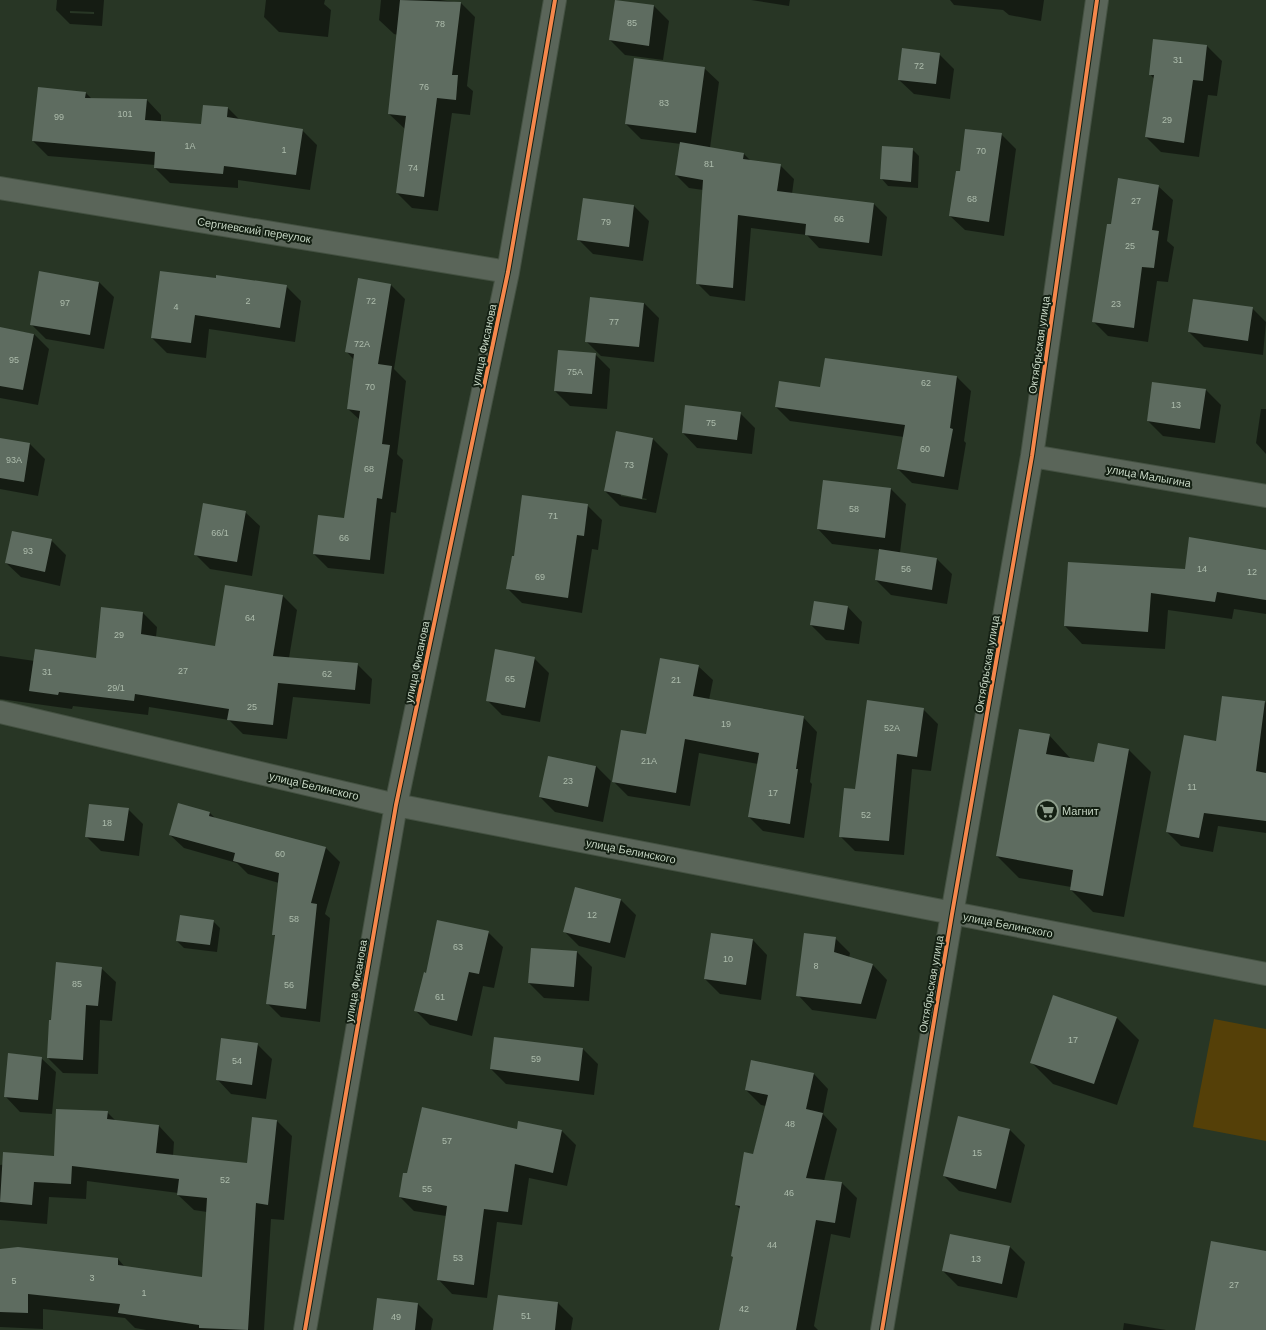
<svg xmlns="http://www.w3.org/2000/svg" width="1266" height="1330" font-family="Arial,sans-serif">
  <rect width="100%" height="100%" fill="#283625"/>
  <path fill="#554008" d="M1214,1019L1266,1029V1141L1193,1127Z"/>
  <path fill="#0007" fill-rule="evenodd" d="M57,0H104L102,26L70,24L56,10ZM70,11L94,12V14L70,13Z
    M266,0H325L324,4L331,10L328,37L279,32L264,17Z
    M381,0H440L461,3L475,17L467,86L473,91L470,115L452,113L438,211L412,208L397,193L405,129L389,114L398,35L394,34L379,20Z
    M751,0H790L789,6Z
    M950,0H1044L1041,21L1009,15L1003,10L954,5Z
    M616,2L654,6L669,21L663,60L625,55L610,40Z
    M1207,46L1222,61L1217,96L1208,95L1199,157L1161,152L1146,137L1154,79L1150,74Z
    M939,54L954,69L950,99L914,94L899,80Z
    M704,68L719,82L710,148L744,154L751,161L780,165L794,179L792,194L874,204L887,217L882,256L819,248L807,235L751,228L745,301L710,296L697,283L703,190L689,188L676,175L681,144L641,139L626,124Z
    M86,93L92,99L147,100L161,115V122L202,125L228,108L240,120L302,130L317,145L310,190L238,180V188L170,183L155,168V165L48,156L33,141Z
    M1001,134L1016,149L1004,236L965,230L950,216Z
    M912,149L919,156L918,188L888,186L881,178Z
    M1158,186L1173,200L1167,241L1174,247L1168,282L1157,281L1148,342L1108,336L1093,321L1112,226Z
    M584,199L634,206L649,221L643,261L593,254L578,239Z
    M161,272L286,286L301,301L295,342L209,329L206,358L167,353L152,338Z
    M99,282L114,297L104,349L46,339L31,324Z
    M391,285L405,299L394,369L406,381L397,454L403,460L396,513L391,512L384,574L328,568L314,554L345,519L360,420L348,409L354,360L347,352Z
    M644,303L659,318L654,362L601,356L586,341Z
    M1252,308L1266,322L1263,355L1204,347L1189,332Z
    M0,328L34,334L49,349L38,405L0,398Z
    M595,354L610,369L607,409L570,406L555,391Z
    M826,360L957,377L971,391L964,441L966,443L958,490L912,483L898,469L904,437L790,421L776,407L821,388Z
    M1206,390L1221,405L1215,443L1163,436L1148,421Z
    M1261,409H1266V454L1256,443Z
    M740,413L755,428L752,454L697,448L683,433Z
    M0,439L30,444L45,459L38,496L0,489Z
    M653,439L668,454L656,513L620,506L605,491ZM621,494L647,499L646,500L621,496Z
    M824,481L891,489L906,504L900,553L937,559L952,574L947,604L891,595L876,580L880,550L832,544L818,529Z
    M587,505L602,520L598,550L592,549L582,613L522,603L507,588L515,557Z
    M245,512L260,526L252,576L210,569L195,554Z
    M51,540L66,555L60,586L21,577L6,563Z
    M1266,550V614L1234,609L1232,619L1168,610L1165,649L1082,644L1065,626L1186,570Z
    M283,596L297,610L289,658L357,664L372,679L370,704L293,697L287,739L243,734L229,720L149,707L148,715L73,706L72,709L0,699V656L35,661L97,659L143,613L157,627L156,637L216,647Z
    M848,607L862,622L859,644L826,640L811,625Z
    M534,658L549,673L540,722L502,715L487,700Z
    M698,666L713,680L709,700L803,717L817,732L810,782L812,784L804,838L763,831L749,817L758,764L699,753L690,806L628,796L614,782Z
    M1265,702L1266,703V833L1218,826L1213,852L1181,846L1167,832L1217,742Z
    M923,709L938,724L931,771L912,769L904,855L855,851L840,836L856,790Z
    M1049,735L1071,759L1095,763L1098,745L1129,750L1151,772L1124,917L1093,912L1071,890V887L1019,878L997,856Z
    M549,757L596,766L611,781L603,822L555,812L540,797Z
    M179,804L210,813L216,819L326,848L340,862L325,914L330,918L320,1022L281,1017L267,1003L276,937L273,934L279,883L248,874L237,863L184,848L170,835Z
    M128,809L143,824L139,856L101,851L86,836Z
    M621,900L636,915L625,958L579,946L564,931Z
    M213,921L220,928L217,952L184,948L177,941Z
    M488,932L503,947L494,988L483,986L472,1036L430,1025L415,1010L426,974Z
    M711,934L753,940L767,955L761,1000L720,994L705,979Z
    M835,938L850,953L849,958L873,965L887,980L876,1019L812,1010L798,995Z
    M577,952L592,967L589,1001L544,998L529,983Z
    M101,968L116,982L112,1021L100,1020L98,1074L63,1073L48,1058L52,1021Z
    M1117,1018L1139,1040L1117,1105L1053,1084L1031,1062Z
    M257,1044L272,1059L266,1099L231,1094L217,1079Z
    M583,1049L598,1064L594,1095L506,1084L491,1069Z
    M41,1058L56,1072L52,1114L20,1112L6,1097Z
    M814,1074L828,1089L823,1114L837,1129L824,1181L842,1183L857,1198L850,1238L831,1234L814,1326L818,1330H720L734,1258L740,1209L736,1205L753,1155L766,1106L761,1105L746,1090Z
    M107,1112L116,1121L159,1126L174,1142L173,1156L248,1164L277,1121L292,1136L284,1220L271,1219L264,1330H146L135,1328L125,1318L43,1309V1329L0,1327V1250L118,1259L125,1267L203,1278L207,1212L194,1210L178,1195V1193L87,1181L86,1199L49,1197L47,1224L0,1220V1165L54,1157Z
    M517,1130L562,1131L576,1145L567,1186L529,1178L522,1225L497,1222L487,1298L452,1294L438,1279L446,1216L414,1211L400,1197L408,1174Z
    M1010,1130L1025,1145L1011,1203L959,1191L944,1176Z
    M1010,1247L1025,1262L1017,1298L958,1286L943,1271Z
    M558,1303L573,1318L571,1330H494Z
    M418,1304L433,1319L431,1330H374Z
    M1124,1323L1166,1330H1123Z"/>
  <path fill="#5e6c60" d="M400,0L461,2L452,75H458L456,100L437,98L424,197L396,193L406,116L388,114Z
    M615,0L654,5L649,46L609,40Z
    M1153,39L1207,45L1203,81L1193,80L1184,143L1145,137L1154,75H1149Z
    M902,48L940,53L936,84L898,80Z
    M634,58L705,67L696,133L625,124Z
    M38,87L86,92L85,98L147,99L145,120L201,124L203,105L228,107L227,117L303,129L296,175L224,166L223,174L154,168L155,152L32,141Z
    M965,129L1002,133L989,222L949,216L956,171H960Z
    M680,142L744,153L743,159L781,164L777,191L874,203L869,243L805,235L806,224L738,215L733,288L696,284L703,180L675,175Z
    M882,146L913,148L911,182L880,179Z
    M1118,178L1159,185L1152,230L1159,231L1154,268L1142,267L1134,328L1092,322L1107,224H1111Z
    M583,198L634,205L629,247L577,240Z
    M39,271L99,282L90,335L30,325Z
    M160,271L216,278V275L287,285L280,328L195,315L191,343L151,338Z
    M358,278L391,284L378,364L392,366L382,444L390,445L382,499L377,498L370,560L313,554L318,515L344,518L360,411L347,409L354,354L345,352Z
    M590,297L644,303L639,347L585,342Z
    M1193,299L1253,307L1248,341L1188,332Z
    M0,327L34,334L23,390L0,386Z
    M558,350L596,353L592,394L554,391Z
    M825,358L957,376L950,428L953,429L944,477L897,469L905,425L775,407L779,381L820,387Z
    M1152,382L1206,389L1200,429L1147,421Z
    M685,405L741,412L737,440L682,433Z
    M616,431L653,438L642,499L604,491Z
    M0,438L30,443L24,482L0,478Z
    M823,480L891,488L885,538L817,529Z
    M522,495L588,504L584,536L577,535L568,598L506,589L512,556H514Z
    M203,503L246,511L237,562L194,555Z
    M12,531L52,539L45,572L5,563Z
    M1189,537L1266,550V600L1217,592L1215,602L1151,593L1148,632L1064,626L1068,562L1185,569Z
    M879,549L937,558L932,590L875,580Z
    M225,585L283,595L273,656L358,663L355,690L278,683L273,725L227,720L229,709L135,694L134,701L59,692L58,695L29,691L35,649L96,658L101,607L143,612L141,634L215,646Z
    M814,601L848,606L844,630L810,625Z
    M495,649L535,657L525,708L486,701Z
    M660,658L699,665L693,696L804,716L796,769H798L790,824L748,817L759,753L685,739L676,793L612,782L621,730L646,734Z
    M1222,696L1265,701L1256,771L1266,773V821L1204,813L1199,838L1166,832L1184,735L1216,741Z
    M867,700L924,708L917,757L897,754L889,841L839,837L844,788L855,789Z
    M1019,729L1050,734L1046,754L1094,762L1098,743L1129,749L1103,896L1070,890L1073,870L996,856Z
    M548,756L596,766L588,807L539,797Z
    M178,803L210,812L209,816L326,847L311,903L317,904L306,1009L266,1004L275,935H272L279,873L233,861L235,853L169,835Z
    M89,804L129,808L124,841L85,837Z
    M575,887L621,899L610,943L563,932Z
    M180,915L214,920L210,945L176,941Z
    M437,920L489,931L479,974L469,972L457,1021L414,1011L424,972L426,973Z
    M711,933L753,939L746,985L704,979Z
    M804,933L836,937L834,952L873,964L861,1004L796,996Z
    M531,948L577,951L574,987L528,983Z
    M56,962L102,967L98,1006L86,1005L83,1060L47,1058L49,1020H51Z
    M1053,995L1117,1017L1094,1084L1030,1063Z
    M494,1037L583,1048L579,1081L490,1069Z
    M221,1038L258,1043L252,1085L216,1080Z
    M8,1053L42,1057L38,1100L4,1097Z
    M751,1060L814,1073L806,1109L823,1113L806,1178L842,1182L835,1223L816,1220L796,1330H719L733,1257L731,1256L740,1206L735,1205L744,1152L753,1154L768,1095L745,1090Z
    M422,1107L517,1129L518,1121L562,1130L553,1173L515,1164L508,1212L484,1209L474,1285L437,1280L447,1206L399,1197L403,1173H407Z
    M56,1109L108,1111L107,1119L159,1125L156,1153L247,1163L252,1117L277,1120L268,1205L256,1203L248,1330L199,1328V1325L118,1313L120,1304L28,1294V1313L0,1312V1249L18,1247L118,1258V1265L202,1277L207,1198L177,1195L179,1179L72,1166L71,1184L34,1182L32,1205L0,1202L3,1152L54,1156Z
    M958,1116L1010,1129L996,1189L943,1176Z
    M950,1234L1010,1246L1002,1284L942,1271Z
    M1211,1241L1266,1251V1330H1195Z
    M498,1295L558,1302L555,1330H493Z
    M377,1298L418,1303L415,1330H373Z"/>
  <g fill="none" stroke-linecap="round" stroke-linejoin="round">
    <g stroke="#445142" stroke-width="24">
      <path id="street" d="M0,188L508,272
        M1032,456L1266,496
        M0,712L396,805L1266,974
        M305,1330L396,805L508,272L555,0
        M882,1330L952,914L1032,456L1097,0"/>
    </g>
    <use href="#street" stroke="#5a6559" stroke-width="22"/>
    <g stroke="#142013" stroke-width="6">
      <path id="cycleway" d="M305,1330L396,805L508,272L555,0
        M882,1330L952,914L1032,456L1097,0"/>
    </g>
    <use href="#cycleway" stroke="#f5874c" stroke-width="4"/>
  </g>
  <defs>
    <g id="supermarket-ring" transform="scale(1.15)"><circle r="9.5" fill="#142013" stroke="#8f9f8d" stroke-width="1.5"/><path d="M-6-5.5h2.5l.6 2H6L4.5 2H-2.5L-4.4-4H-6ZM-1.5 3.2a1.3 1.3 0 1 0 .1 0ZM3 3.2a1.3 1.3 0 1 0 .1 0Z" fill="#8f9f8d"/></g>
  </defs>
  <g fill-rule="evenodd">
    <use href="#supermarket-ring" x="1047" y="811"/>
  </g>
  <g text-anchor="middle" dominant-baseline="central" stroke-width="4" stroke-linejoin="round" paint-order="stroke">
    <g font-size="9" fill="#adbcac">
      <text x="632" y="23">85</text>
      <text x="440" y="24">78</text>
      <text x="1178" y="60">31</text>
      <text x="919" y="66">72</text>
      <text x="424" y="87">76</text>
      <text x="664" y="103">83</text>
      <text x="125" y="114">101</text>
      <text x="59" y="117">99</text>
      <text x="1167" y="120">29</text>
      <text x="190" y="146">1А</text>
      <text x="284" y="150">1</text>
      <text x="981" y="151">70</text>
      <text x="709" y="164">81</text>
      <text x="413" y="168">74</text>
      <text x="972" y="199">68</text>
      <text x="1136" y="201">27</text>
      <text x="839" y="219">66</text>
      <text x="606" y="222">79</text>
      <text x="1130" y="246">25</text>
      <text x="248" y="301">2</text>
      <text x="371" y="301">72</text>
      <text x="65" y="303">97</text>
      <text x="1116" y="304">23</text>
      <text x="176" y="307">4</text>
      <text x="614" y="322">77</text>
      <text x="362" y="344">72А</text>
      <text x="14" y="360">95</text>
      <text x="575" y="372">75А</text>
      <text x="926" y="383">62</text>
      <text x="370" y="387">70</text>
      <text x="1176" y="405">13</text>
      <text x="711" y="423">75</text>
      <text x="925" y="449">60</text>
      <text x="14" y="460">93А</text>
      <text x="629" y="465">73</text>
      <text x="369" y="469">68</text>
      <text x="854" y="509">58</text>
      <text x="553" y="516">71</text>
      <text x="220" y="533">66/1</text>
      <text x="344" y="538">66</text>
      <text x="28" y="551">93</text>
      <text x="906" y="569">56</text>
      <text x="1202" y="569">14</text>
      <text x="1252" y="572">12</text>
      <text x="540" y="577">69</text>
      <text x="250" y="618">64</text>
      <text x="119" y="635">29</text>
      <text x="183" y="671">27</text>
      <text x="47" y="672">31</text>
      <text x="327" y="674">62</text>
      <text x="510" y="679">65</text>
      <text x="676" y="680">21</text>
      <text x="116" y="688">29/1</text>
      <text x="252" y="707">25</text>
      <text x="726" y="724">19</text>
      <text x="892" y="728">52А</text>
      <text x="649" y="761">21А</text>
      <text x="568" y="781">23</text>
      <text x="1192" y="787">11</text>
      <text x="773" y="793">17</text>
      <text x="866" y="815">52</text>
      <text x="107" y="823">18</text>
      <text x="280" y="854">60</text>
      <text x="592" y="915">12</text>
      <text x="294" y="919">58</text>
      <text x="458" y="947">63</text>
      <text x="728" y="959">10</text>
      <text x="816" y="966">8</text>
      <text x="77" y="984">85</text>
      <text x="289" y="985">56</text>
      <text x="440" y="997">61</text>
      <text x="1073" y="1040">17</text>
      <text x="536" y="1059">59</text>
      <text x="237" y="1061">54</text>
      <text x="790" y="1124">48</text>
      <text x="447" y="1141">57</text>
      <text x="977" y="1153">15</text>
      <text x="225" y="1180">52</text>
      <text x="427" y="1189">55</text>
      <text x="789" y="1193">46</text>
      <text x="772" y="1245">44</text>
      <text x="458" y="1258">53</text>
      <text x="976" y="1259">13</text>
      <text x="92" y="1278">3</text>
      <text x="14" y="1281">5</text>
      <text x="1234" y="1285">27</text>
      <text x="144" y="1293">1</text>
      <text x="744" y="1309">42</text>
      <text x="526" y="1316">51</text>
      <text x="396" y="1317">49</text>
    </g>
    <g font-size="11" fill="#c7d7c5" stroke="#142013">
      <text transform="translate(254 230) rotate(9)">Сергиевский переулок</text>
      <text transform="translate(484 345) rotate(-78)">улица Фисанова</text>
      <text transform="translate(1039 345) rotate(-82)">Октябрьская улица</text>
      <text transform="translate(1149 476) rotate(10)">улица Малыгина</text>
      <text transform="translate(417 662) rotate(-78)">улица Фисанова</text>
      <text transform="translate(987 664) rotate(-80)">Октябрьская улица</text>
      <text transform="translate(314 786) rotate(13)">улица Белинского</text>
      <text transform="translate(631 851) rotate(11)">улица Белинского</text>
      <text transform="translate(1008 925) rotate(11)">улица Белинского</text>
      <text transform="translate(356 981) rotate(-80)">улица Фисанова</text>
      <text transform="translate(931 984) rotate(-80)">Октябрьская улица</text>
    </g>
    <g font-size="11" fill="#c7d7c5" stroke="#142013" text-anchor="start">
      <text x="1062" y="811">Магнит</text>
    </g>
  </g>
</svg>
